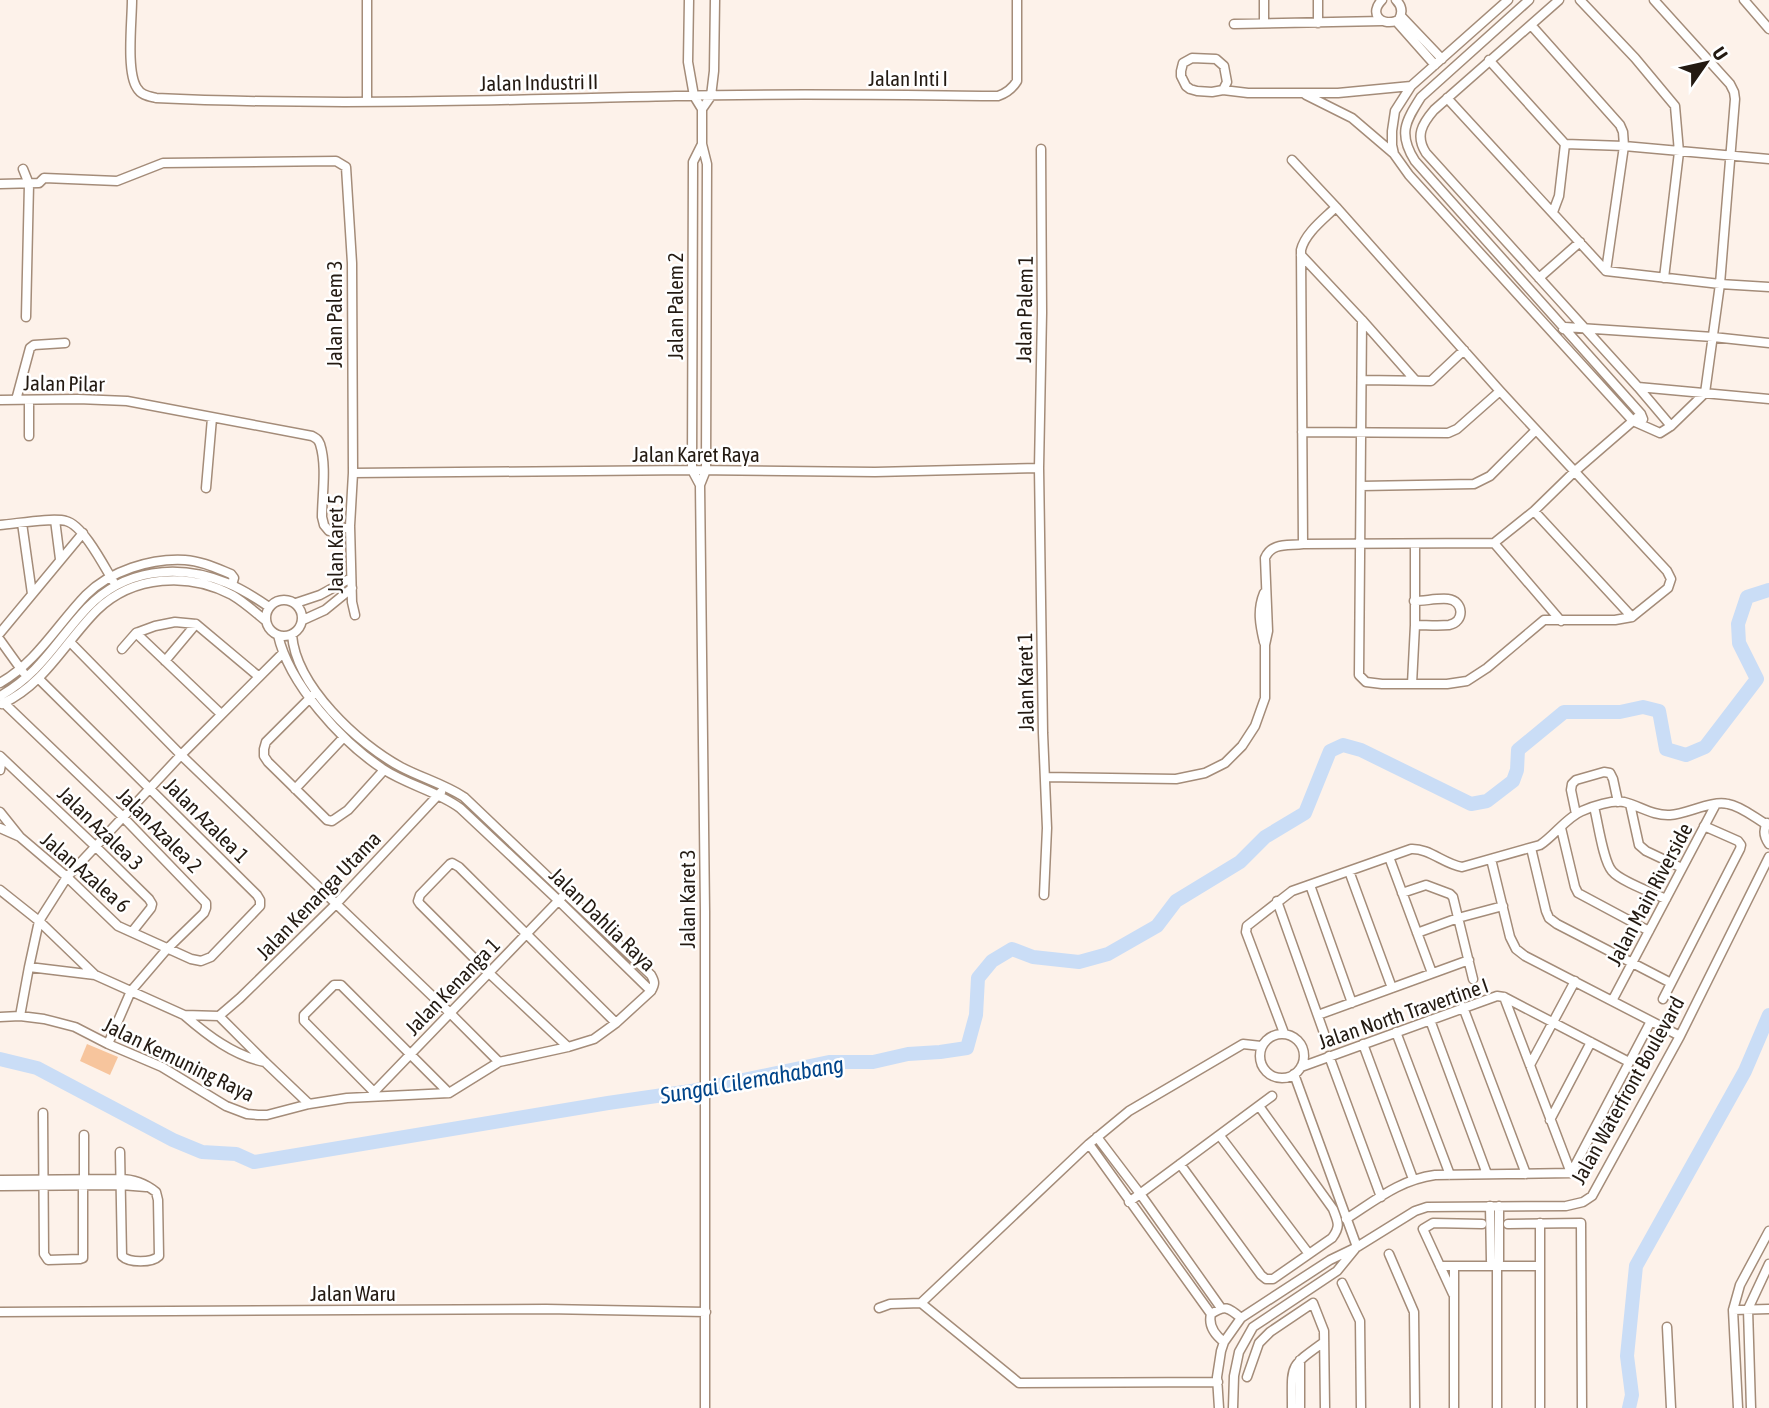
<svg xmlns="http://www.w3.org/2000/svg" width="1769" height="1408" font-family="'Asap Condensed',sans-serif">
  <rect width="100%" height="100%" fill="#fdf2ea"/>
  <path fill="#f7c59d" d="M87,1044L118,1057L110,1075L80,1061Z"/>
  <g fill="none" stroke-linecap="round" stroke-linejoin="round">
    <path stroke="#caddf6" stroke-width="14" d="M0,1059L37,1068L173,1140L202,1152L236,1154L254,1162L608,1103L691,1091L829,1062H873L908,1054L940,1052L967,1048L976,1015L978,978L992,961L1012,949L1033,957L1079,962L1108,954L1157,926L1176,901L1240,862L1265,837L1305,813L1330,751L1343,745L1361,750L1471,804L1487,801L1513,781L1517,770L1518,750L1564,712H1620L1643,707L1659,711L1666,749L1686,755L1705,747L1757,679L1739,643L1738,624L1747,597L1769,590
      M1629,1408L1632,1395L1627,1356L1636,1266L1745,1071L1769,1015"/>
    <g stroke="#a48c79" stroke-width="11">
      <path id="minor" d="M132,0C132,21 126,72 137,88C141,95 148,96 156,98C329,106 502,100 675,96C783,93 891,95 998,96C1007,93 1012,89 1017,81V0
        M367,0V102
        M689,0L688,62L694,96L702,109V144L707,164L706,470L700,485L705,911V1408
        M1264,0V23
        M1382,0C1369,13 1380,26 1396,21
        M1396,0C1402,6 1403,12 1399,19
        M1508,0L1411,86L1395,111L1392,131V145L1394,154L1409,175L1633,421L1660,433L1671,426
        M1529,0L1421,97C1405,122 1398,134 1415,161L1641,414L1643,419
        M1559,0L1434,110C1422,124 1415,136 1426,153L1638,387L1671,426L1705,393L1720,284L1735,99L1734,92L1730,84L1654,0
        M1580,0L1635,58L1675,106L1679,152L1664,278
        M1744,0L1769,29
        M1401,16L1442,59
        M1396,21L1435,65
        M1318,23V0
        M1234,24L1382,21
        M1531,25L1620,125L1623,132L1624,146L1606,271
        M1489,60L1565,144L1559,196L1553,212
        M1223,90L1227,82L1224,66L1216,59L1192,58L1183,63L1181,71V76L1186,86L1190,89L1197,91L1212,92L1223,90L1248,93H1338L1411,86
        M1306,95L1352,118L1393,153
        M1447,98L1606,271L1720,284L1769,287
        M702,109L711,96L714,71L715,0
        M1565,144L1624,146L1769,159
        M1041,149L1042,313L1039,468L1043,733L1047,828L1044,895
        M1292,160L1336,207L1500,391L1667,571L1671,579L1668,588L1632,617L1615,620H1544L1487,668L1467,681L1447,684H1382L1366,682L1359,675L1362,320
        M23,169L29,184L26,317
        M0,184L39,183L44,178L117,181L163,163L336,161L346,167L352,263L353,473L350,526L352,602L355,615
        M1301,255L1362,320L1415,380
        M1539,278L1580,242
        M1563,329L1565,327L1713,337L1769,343
        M1362,380L1431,381L1464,350
        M1638,387L1769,399
        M0,400L78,399L127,401L312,436C317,439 318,439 320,444C327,466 322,495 322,517L324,525L329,531H336L350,526
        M16,400L30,348L34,345L65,343
        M1302,432L1448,433L1457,429L1500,391
        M29,436V400
        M353,473L692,470L875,472L1039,468
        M700,485L692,470L693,162L702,144
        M1361,486L1474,484L1490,476L1536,430
        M206,488L212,418
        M1534,511L1632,617
        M55,520L60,559
        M22,523L32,594
        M0,525C15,524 53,517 66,521C83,525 104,566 113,581
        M1494,543L1561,621
        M1303,544L1301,250C1305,233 1324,219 1336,207
        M1264,593C1257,610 1260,625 1264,642
        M266 618a18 18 0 1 1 36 0a18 18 0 1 1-36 0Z
        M1414,601C1425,601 1437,598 1448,599C1464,601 1465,622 1449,625C1438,626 1426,625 1415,625
        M296,603L320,595L351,578
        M303,620L325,610L352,588
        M0,633L83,533
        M136,633L221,714
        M278,635C289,684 342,742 383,769C407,785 437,791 460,808L559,901L651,991
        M0,640L23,672
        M70,642L181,755L450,1013L499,1062
        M122,649L136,633L155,626L175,622L196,624L258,676
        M165,661L196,624
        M0,683C37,662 57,625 86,595C110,571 151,558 185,560C201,561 216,568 231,574L234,578L232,585
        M1412,684L1415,625V544
        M313,695L266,742L264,749V756L268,762L322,815L327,820L332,821L348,810L384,770
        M0,696C41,673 56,641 87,608C124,569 178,563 227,583C242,589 256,598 269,607
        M4,703L122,816L206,903V908L204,913L167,949L131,991L108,1044
        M2,704C45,684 65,642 97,610C133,575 189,572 232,595C244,602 255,612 266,621
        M0,756L95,846L149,899L152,904L151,908L132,932
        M0,770L2,758
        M1045,777L1176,779L1205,773L1225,763L1242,746L1255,726L1265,698V645L1268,631L1265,558C1272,542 1288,546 1303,544L1494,543L1534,511L1574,472L1641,414
        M295,789L343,738
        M1630,804L1639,845L1646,851L1682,868
        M1594,807C1598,822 1603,861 1612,871C1620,881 1653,893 1666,899
        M0,812L20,837L67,877L118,926L191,959L201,961L211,957L260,906V900L257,895L39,679
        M1576,814L1571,790L1572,784L1576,780L1604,772L1610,773L1613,779L1618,802
        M1767,823C1763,830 1764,837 1769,844
        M0,828L18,836
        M1561,828L1575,887L1578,893L1649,931
        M1531,848L1546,911L1549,918L1557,924L1671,983
        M1389,857L1432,973
        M1491,859L1510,937L1516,949L1525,956L1680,1036
        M1349,871L1392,988
        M1310,885L1352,1003
        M0,890L39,921L95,975L184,1015L219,1016
        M1402,893L1426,885L1450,894L1453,897L1473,979
        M1277,901L1324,1033
        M1417,933L1458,918L1503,906
        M29,967L95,975
        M1504,997L1571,1173
        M1663,999L1740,849L1741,845L1738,841L1704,826
        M1612,1001L1716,804
        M1463,1007L1526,1174
        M184,1015C207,1035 234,1056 265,1062
        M1318,1015L1469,960
        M20,1016L29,967L39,921L67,877L181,755L283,653
        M219,1016L240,998L336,904L441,792
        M219,1016L265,1062L309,1104
        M0,1017L20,1016L44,1019L75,1027L108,1044L162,1067L226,1106L247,1114L258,1115H267L309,1104L347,1098L449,1093L499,1062L568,1047L594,1039L616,1023L651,991C655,984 655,982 651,975L464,797C444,784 422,778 401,767C358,744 296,686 292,635
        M1430,1020L1487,1174
        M1396,1032L1450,1175
        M1284,1033L1246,932L1247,926L1292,891L1411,849C1429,848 1444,864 1462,867L1540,845C1554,836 1567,817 1582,811C1593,806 1612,800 1624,802C1640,806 1653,816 1670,815C1688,814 1711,800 1728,804C1741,806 1755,818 1766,824
        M1260 1056a22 22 0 1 1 44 0a22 22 0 1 1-44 0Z
        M1363,1044L1413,1179
        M568,1047L489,973L420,904L418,901L420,895L450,864L452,863L459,867L616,1023
        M1329,1056L1381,1197
        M1530,1065L1575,981
        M1301,1067L1497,996L1504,997L1629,1062
        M1294,1074L1357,1247
        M374,1092L304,1021V1015L334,985H341L449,1093
        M373,1096L374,1092L561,898
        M43,1113L44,1254L48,1260L80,1259L83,1258V1185
        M1550,1120L1591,1042
        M84,1135V1179
        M1220,1136L1309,1254
        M1097,1137L1141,1195L1221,1308
        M1089,1144L1211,1314
        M1180,1164L1261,1275L1266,1279H1273L1332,1238C1341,1226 1338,1222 1333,1209L1259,1106
        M1571,1173L1651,1021
        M1,1180L120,1179C134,1179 146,1184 156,1192L158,1200L159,1256C152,1263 129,1263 122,1256L120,1152
        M1,1186L121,1185L146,1187
        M1129,1202L1272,1096
        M1490,1206L1491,1261L1497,1266
        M1346,1219C1376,1200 1399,1180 1435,1175L1571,1173
        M1540,1223V1408
        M1508,1224L1581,1223L1582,1408
        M1389,1254L1414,1312L1415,1408
        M1440,1266H1540
        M1454,1266V1408
        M1342,1283L1360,1321L1361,1408
        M1453,1294L1423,1229L1433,1223L1482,1224
        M921,1303L1019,1383L1218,1382
        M879,1308L890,1304L921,1303L1089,1144L1129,1111L1243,1044L1261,1046
        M1733,1310L1769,1309
        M0,1312L546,1309L706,1312
        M1667,1327L1671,1408
        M1224,1342C1215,1335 1208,1326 1211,1314C1225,1305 1228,1307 1241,1318
        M1247,1377L1259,1343L1270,1332L1313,1303L1324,1331L1325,1408
        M1219,1408L1217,1377L1221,1351L1224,1342L1241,1318L1330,1260L1357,1247L1415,1211L1427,1207L1566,1206L1583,1202L1592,1196L1680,1036L1769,857
        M1233,1408L1234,1376L1239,1352L1253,1327L1337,1271L1355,1249
        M1292,1408C1292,1364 1288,1368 1324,1342
        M1300,1408V1360
        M1497,1408V1266L1499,1261V1206
        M1738,1408L1733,1310L1740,1285L1769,1231
        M1751,1408L1748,1309L1769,1264"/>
    </g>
    <use href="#minor" stroke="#fff" stroke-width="8"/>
  </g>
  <g text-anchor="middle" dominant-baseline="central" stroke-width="5" stroke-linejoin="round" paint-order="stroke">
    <g font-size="21" fill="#231a12" stroke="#fff">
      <text x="908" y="78">Jalan Inti I</text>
      <text transform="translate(539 82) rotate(-1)">Jalan Industri II</text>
      <text transform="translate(675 306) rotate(-90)">Jalan Palem 2</text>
      <text transform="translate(1024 309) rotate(-89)">Jalan Palem 1</text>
      <text transform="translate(334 314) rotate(-90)">Jalan Palem 3</text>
      <text transform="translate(64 383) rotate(1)">Jalan Pilar</text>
      <text x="696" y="454">Jalan Karet Raya</text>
      <text transform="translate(335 544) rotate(-90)">Jalan Karet 5</text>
      <text transform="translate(1025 682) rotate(-91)">Jalan Karet 1</text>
      <text transform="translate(207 820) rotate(45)">Jalan Azalea 1</text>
      <text transform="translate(101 828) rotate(44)">Jalan Azalea 3</text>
      <text transform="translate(160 830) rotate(45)">Jalan Azalea 2</text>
      <text transform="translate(86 872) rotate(41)">Jalan Azalea 6</text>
      <text transform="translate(1649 894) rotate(-62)">Jalan Main Riverside</text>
      <text transform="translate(318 895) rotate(-46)">Jalan Kenanga Utama</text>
      <text transform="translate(687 899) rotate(-90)">Jalan Karet 3</text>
      <text transform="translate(603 919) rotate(44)">Jalan Dahlia Raya</text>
      <text transform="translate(452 986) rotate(-46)">Jalan Kenanga 1</text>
      <text transform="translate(1403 1013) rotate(-19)">Jalan North Travertine I</text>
      <text transform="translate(179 1059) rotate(26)">Jalan Kemuning Raya</text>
      <text transform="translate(1627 1090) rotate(-61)">Jalan Waterfront Boulevard</text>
      <text x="353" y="1293">Jalan Waru</text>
    </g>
    <g font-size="23" font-style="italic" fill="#004489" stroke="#fff">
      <text transform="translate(752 1080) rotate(-10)">Sungai Cilemahabang</text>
    </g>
  </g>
  <g transform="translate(1706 63) rotate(56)" stroke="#ffffff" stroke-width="5" paint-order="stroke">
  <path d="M0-5L12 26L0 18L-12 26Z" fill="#231a12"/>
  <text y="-10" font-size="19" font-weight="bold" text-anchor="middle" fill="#231a12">U</text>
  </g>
</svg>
